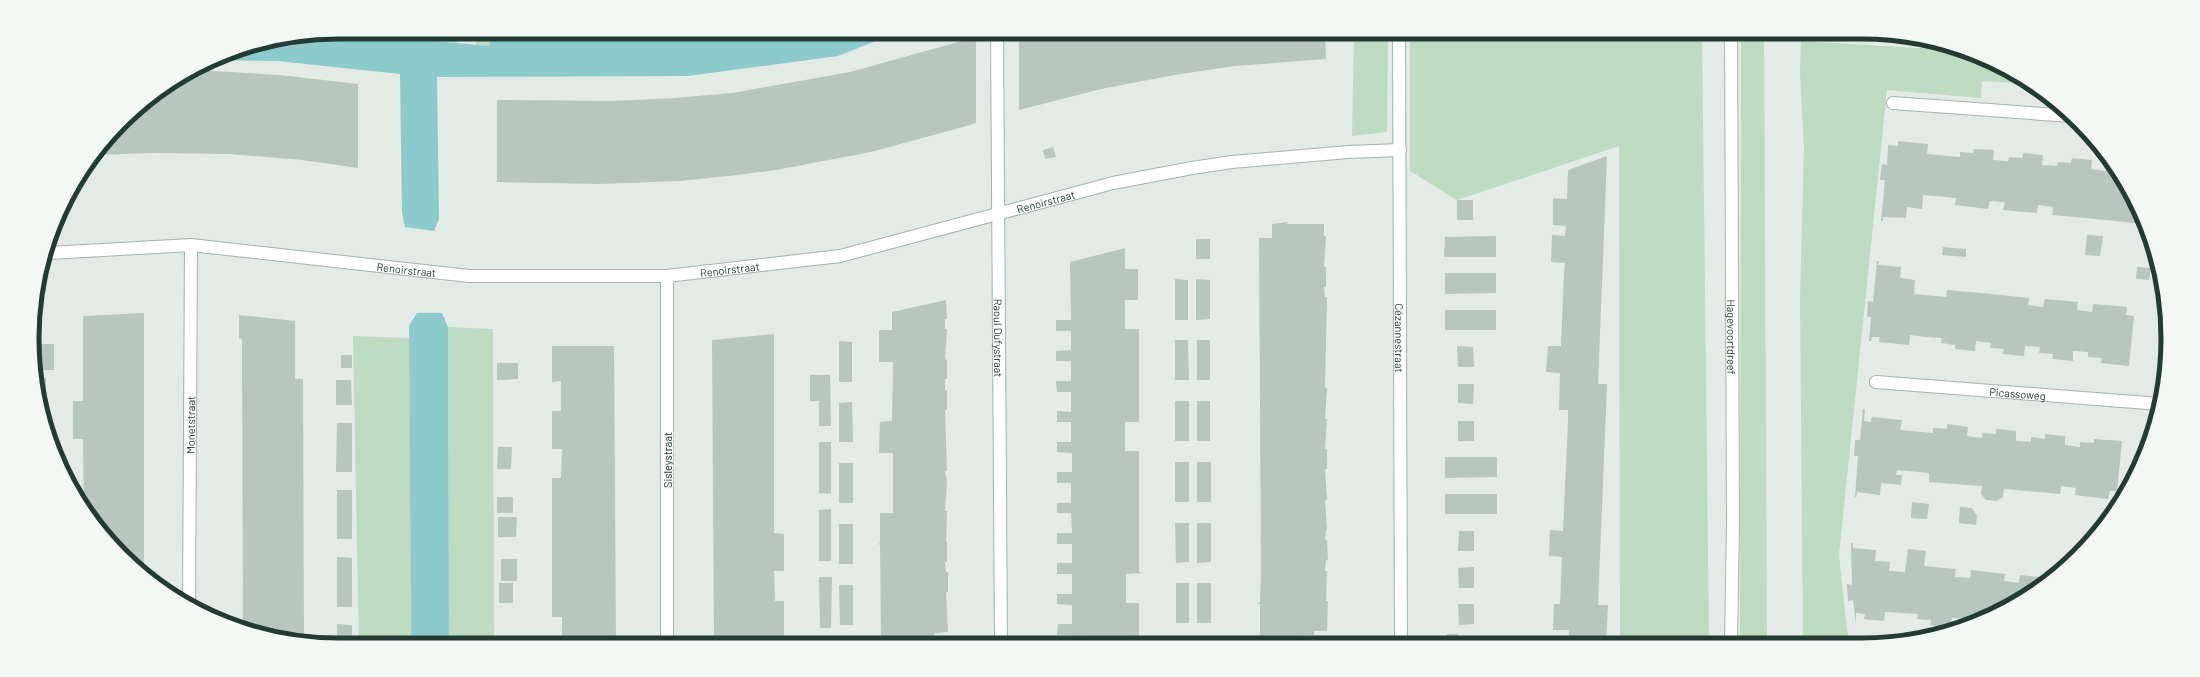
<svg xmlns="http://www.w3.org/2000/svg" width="2200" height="677" font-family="Barlow,sans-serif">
  <rect width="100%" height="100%" fill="#e2ebe6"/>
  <path fill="#bcdbc1" d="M396,32H457V43L396,38Z
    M476,32H491L489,46L476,45Z
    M1354,32H1388L1387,132L1352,136Z
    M1410,32H1702L1709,643H1620L1619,146L1457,200L1410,171Z
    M1741,32H1764L1767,643H1740Z
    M1801,41L1965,51L1979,55L2032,84L1982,81L1981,98L1887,90L1839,555L1847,630L1850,642L1803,643L1800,299L1804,148L1800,73Z
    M448,327L493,329L494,645H449Z
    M353,336L409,338L411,645H359Z
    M1026,636L1341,639V643L1026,644Z
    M980,637V644H695V640Z"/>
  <path fill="#8dcacd" d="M339,32L489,46L491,32H898L838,56L688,76L437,77L439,219L434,231L405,227L402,212L400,74L277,61L214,60L221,55L279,38Z
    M417,313H442L448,327L449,645H411L409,326Z"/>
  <path fill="#b7c6bf" d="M1019,32H1325L1326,59L1235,66L1174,75L1101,89L1019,110Z
    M976,37V123L963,127L871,152L776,170L728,176L680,181L600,184L497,182V100L612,101L675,98L732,93L850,72Z
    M197,70L280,75L358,84V168L303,160L228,154L152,153L94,155L136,108Z
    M1898,141L1928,144L1927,154L1960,157V152L1973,153L1974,149L1994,150L1993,160L2008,161L2009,157L2022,158L2023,153L2043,155L2042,165L2057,166L2058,162L2071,163L2072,158L2092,160L2091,169L2106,171L2107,166L2115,167L2141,215H2135V223L2086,218L2052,215L2053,207L2038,205L2037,213L2003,210L2005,202L1990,201L1988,209L1955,205L1956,198L1923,195L1922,209L1907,207L1906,218L1883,217V221H1881L1885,180H1880L1882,164L1887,165L1888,145L1898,146Z
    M1053,147L1056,157L1045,159L1043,150Z
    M1607,156L1598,384H1607L1598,605H1608L1606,643H1568L1569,630H1553L1554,604H1560L1562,557L1549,556L1550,530L1563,531L1568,421V410H1559L1560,373L1546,372L1548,346H1561L1564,273L1565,263L1551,262L1552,235L1565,236L1566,226L1553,225V198L1567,199L1568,170Z
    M1457,200H1473V220H1457Z
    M1288,222L1287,224H1324V236H1326L1324,267H1326V287H1324L1325,297H1327L1325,388H1327L1325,419H1327L1325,449H1327V469H1325L1327,500H1325L1327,530H1326L1325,540H1327L1328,560H1326L1325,571H1327L1326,601H1328L1327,631H1314V635L1260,636V604H1257L1260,602L1261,572L1259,238H1272V224Z
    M2087,235L2103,236L2100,256L2085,255Z
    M1496,236V257H1444L1445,237Z
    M1196,239H1210V259H1196Z
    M1943,247L1966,249V257L1942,255Z
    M1125,248V269H1138V300H1125V329H1139V422H1125V451H1139V572L1142,573L1126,574V603H1139V636L1057,635L1058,624H1072V605L1057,604V594H1072V574H1057V563H1072V544H1057V533H1072L1071,513H1057V503H1071V483H1057V472H1072V453L1057,452V442H1071V422H1057V411L1071,412V392H1057L1056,381H1071V361H1056V351L1071,350V331H1056V320H1071L1070,262Z
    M1877,261H1879L1878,265L1901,267L1900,278L1915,280L1914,294L1946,297L1947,290L1981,293L2029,298L2028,305L2043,307L2045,299L2078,302L2077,310L2092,312L2093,304L2127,307L2126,315L2134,316L2129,366L2101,363L2102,358L2088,357V352L2073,351V361L2052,359L2053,354L2039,353L2040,347L2025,346L2024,356L2003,354L2004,349L1990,348L1991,343L1976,341L1975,351L1955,349V345L1941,343L1942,338L1925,337L1910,335L1909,345L1879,342L1880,337H1872L1871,341H1869L1871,317H1867L1868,301L1873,302Z
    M2137,267L2151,268L2149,280L2136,279Z
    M1445,273H1496V293L1445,294Z
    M1175,279L1188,280V320H1175Z
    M1196,279L1210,280V319L1196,320Z
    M946,300L947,319H945V329H947L945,359L947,360V379H945V390H947V410H945L947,471H945L947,481L945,511H947L946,542H947V562H945L946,572H948V592H946L948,632L935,633L934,637H881L880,544L877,545L880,543V513H893V453H879L880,422L892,421L893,362H879V330H892V312Z
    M1445,310H1496V330H1445Z
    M144,313V574L122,555L84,509L83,439H73V401H83V316Z
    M239,315L295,321V379H303L304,642L278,639L243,628L242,339L239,338Z
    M774,334V533L784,534V571H774L775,601H784V638H714L712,340Z
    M1175,340H1188L1189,380H1175Z
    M1197,340H1210V380H1197Z
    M839,341L852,342V382H839Z
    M34,344H54V370H34Z
    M552,346H614L616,645H562V617H552V478H561L562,449H552V411H561V381L552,382Z
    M1457,346L1473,347L1474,367H1458Z
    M341,355H352V368H341Z
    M497,363H518V379L497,380Z
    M810,375H830L831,426H819V401H810Z
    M36,378H46V425L42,418Z
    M336,380H351L352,405H336Z
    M1458,384H1474L1473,404L1458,403Z
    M1175,401H1189V441H1175Z
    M1197,401H1210V441H1197Z
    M852,402L853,442H839V403Z
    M1863,409H1865L1864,421L1871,422L1872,417L1902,420L1900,430L1933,433V428L1947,429V424L1968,427L1967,436L1982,438V433L1996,434V429L2016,431V441L2031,442V437L2045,439V434L2065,436V445L2080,447V442L2094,443V439L2122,441L2117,491H2110L2108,499L2075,495L2076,488L2061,486L2060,494L2004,489L2003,497L1997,501L1986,500L1981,494L1982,486L1929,482V473L1897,470L1896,475H1902L1901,485L1881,483L1880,495L1857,492L1856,497H1855L1858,456H1854L1855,440H1860Z
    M1458,421H1474V441H1458Z
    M337,423H352V472H336Z
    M819,442H831V494L819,493Z
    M498,447H512L511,469H497Z
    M1445,457H1497V477L1445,478Z
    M1175,462H1189V502H1175Z
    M1197,462H1211V502H1197Z
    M839,463H853V503H839Z
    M337,490H352V539H337Z
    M1445,494H1497V514H1445Z
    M497,497H513V513H497Z
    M1912,502L1929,504L1927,519L1911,518Z
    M1960,507L1972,508L1977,516L1976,525L1959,523Z
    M831,509V561H819V510Z
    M498,517H517L516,537H498Z
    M1175,523H1189V562L1176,563Z
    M1197,523H1211V562L1197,563Z
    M839,524H853V564H839Z
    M1459,531H1474V551H1458Z
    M1851,543H1853V548L1876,550L1875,561L1890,562L1889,571L1905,572L1908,549L1926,551L1924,566L1956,569L1955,577L1970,578L1971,570L2005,574L2004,581L2019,583L2020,575L2050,578L1997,613L1966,623L1967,619L1952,618L1950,627L1930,625L1931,620L1917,619L1918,614L1885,612L1884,621L1864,619L1865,614L1856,613V625L1853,600L1848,601L1847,584L1852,585Z
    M337,557L352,558V607H337Z
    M501,559H517V581H501Z
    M1474,567V588H1459L1458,568Z
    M819,577H832L831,628H820Z
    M499,583H513V603H499Z
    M1176,583H1189V623H1176Z
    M1197,583H1211V623H1197Z
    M839,585H853V625H840Z
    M1458,604H1474V624L1459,625Z
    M337,624L352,625V645H337Z
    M1447,634H1458V641H1447Z"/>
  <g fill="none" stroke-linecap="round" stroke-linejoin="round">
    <g stroke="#a5b3ac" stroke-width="14">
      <g id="minor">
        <path id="s1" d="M997,32L1001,644"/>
        <path id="s2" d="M1399,32L1401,643"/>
        <path d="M1893,103L2071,116"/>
        <path id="s3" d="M49,253L191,245L469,276H667L840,256L1113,183L1192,168L1232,162L1348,152L1400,150"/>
        <path d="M667,276V644"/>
        <path id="s4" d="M1876,382L2160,404"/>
        <path id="s5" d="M189,605L191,245"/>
      </g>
    </g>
    <g stroke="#a1b6ac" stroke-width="14">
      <g id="secondary">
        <path id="s6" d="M1731,32L1733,522L1731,643"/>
      </g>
    </g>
    <use href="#minor" stroke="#fff" stroke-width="12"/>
    <use href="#secondary" stroke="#fff" stroke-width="12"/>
  </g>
  <g text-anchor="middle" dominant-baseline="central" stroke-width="3" stroke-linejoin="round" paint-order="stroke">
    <g font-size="11" fill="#233b32" stroke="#f2f8f4">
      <text stroke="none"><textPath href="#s3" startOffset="1007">Renoirstraat</textPath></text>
      <text stroke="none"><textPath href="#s3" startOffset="359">Renoirstraat</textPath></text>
      <text stroke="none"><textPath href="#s3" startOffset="683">Renoirstraat</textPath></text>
      <text stroke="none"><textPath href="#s6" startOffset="305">Hagevoortdreef</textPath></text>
      <text stroke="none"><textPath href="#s1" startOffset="306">Raoul Dufystraat</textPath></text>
      <text stroke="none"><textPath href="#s2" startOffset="306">Cézannestraat</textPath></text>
      <text stroke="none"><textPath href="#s4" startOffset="142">Picassoweg</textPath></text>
      <text stroke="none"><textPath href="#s5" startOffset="180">Monetstraat</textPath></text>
      <text transform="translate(667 460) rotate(-90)">Sisleystraat</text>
    </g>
  </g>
  <path d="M0 0H2200V677H0ZM338 39H1862A299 299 0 0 1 2161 338V339A299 299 0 0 1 1862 638H338A299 299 0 0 1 39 339V338A299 299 0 0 1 338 39Z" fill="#f2f8f4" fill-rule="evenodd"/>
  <path fill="none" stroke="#233b32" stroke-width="5" d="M338 39H1862A299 299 0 0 1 2161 338V339A299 299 0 0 1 1862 638H338A299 299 0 0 1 39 339V338A299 299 0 0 1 338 39Z"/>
</svg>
